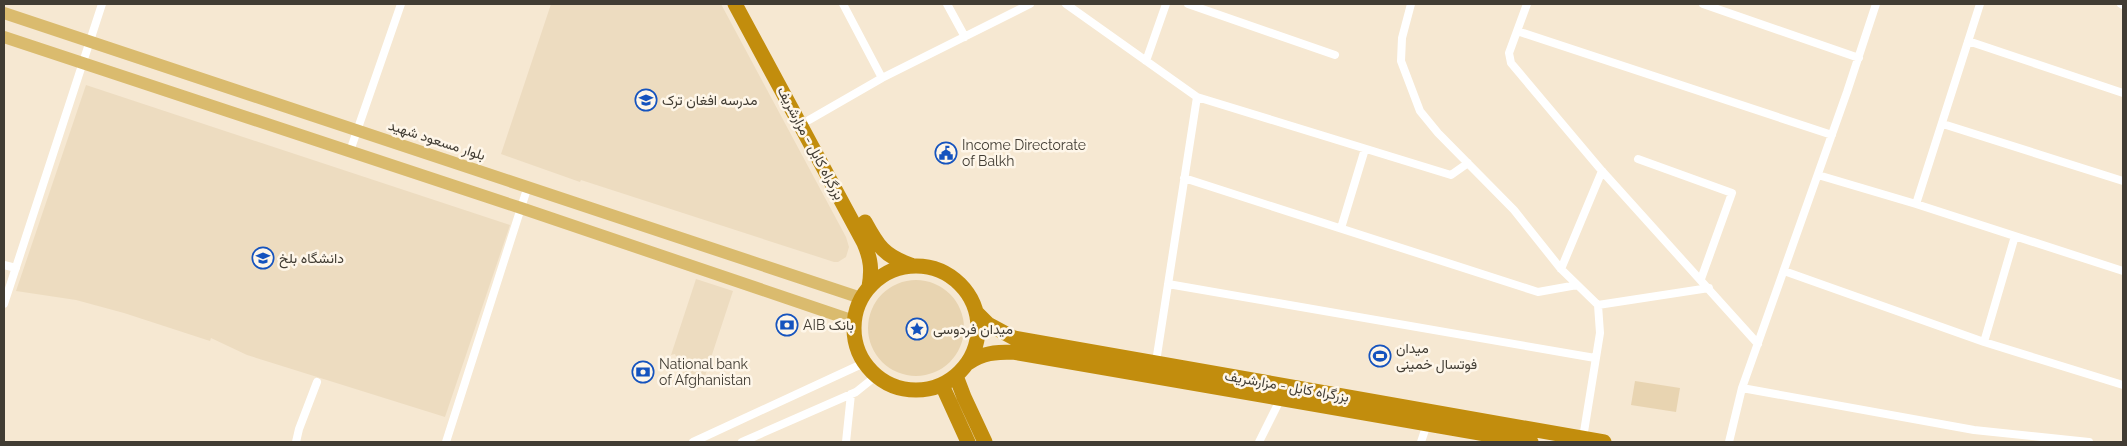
<svg xmlns="http://www.w3.org/2000/svg" width="2127" height="446" font-family="Raleway,Vazirmatn,sans-serif">
  <rect width="100%" height="100%" fill="#f6e8d2"/>
  <path fill="#eddcc0" d="M551,4H721L846,237L849,247L846,257L838,262H834L581,180L580,182L501,154Z
    M86,85L510,225L445,417L247,355L211,338L210,341L124,313L76,300L16,291Z
    M696,279L733,291L701,388L691,390L675,354L671,355Z"/>
  <path fill="#e8d4b1" d="M868 328a48 48 0 1 1 96 0a48 48 0 1 1-96 0Z
    M1635,381L1680,388L1676,412L1631,405Z"/>
  <g fill="none" stroke-linecap="round" stroke-linejoin="round">
    <path stroke="#fff" stroke-width="8" d="M843,4L882,78
      M947,4L965,37
      M1066,4L1197,97L1451,175L1468,163
      M1188,4L1335,55
      M1411,4L1402,38L1401,61L1420,111L1438,133L1514,210L1561,269L1598,305L1600,333L1583,438
      M1527,4L1509,53L1511,63L1602,171L1758,344
      M1703,4L1859,58
      M2121,4L2123,5
      M1517,31L1832,135
      M1968,41L2123,93
      M1146,61L1166,4
      M809,120L882,78L1030,4
      M1943,124L2123,181
      M350,151L401,4
      M1638,159L1732,193L1701,279
      M1818,175L1916,204L2123,271
      M1184,178L1538,292L1577,285
      M1916,204L1980,4
      M1341,228L1365,149
      M4,265L16,268
      M1561,269L1602,171
      M1784,271L1984,342L2123,385
      M1168,284L1595,358
      M4,304L102,4
      M1598,305L1709,288
      M1984,342L2015,236
      M1156,362L1197,97
      M1742,388L1974,430L2089,442
      M296,442L299,429L317,382
      M446,442L528,186
      M693,442L864,363
      M742,442L856,392L876,376
      M846,442L851,394
      M1259,442L1281,398
      M1421,442L1427,424
      M1729,442L1742,388L1847,92L1876,4"/>
    <path stroke="#dabb6e" stroke-width="12" d="M4,13L861,298
      M4,37L521,208L854,321"/>
    <path stroke="#c28d0d" stroke-width="15" d="M735,4L864,243C871,259 872,270 869,287
      M865,222C878,246 884,256 911,265
      M854 328a62 62 0 1 1 124 0a62 62 0 1 1-124 0Z
      M977,313L988,324L1014,338L1604,442
      M968,363C983,353 995,352 1013,352L1531,442
      M956,376L964,397L985,442
      M942,385L968,442"/>
  </g>
  <defs>
    <g id="school-ring" transform="scale(1.125)"><circle r="9.5" fill="#fef6e9" stroke="#1553be" stroke-width="1.5"/><path d="M0-5L7-2L0 1L-7-2ZM-4 1L0 2.5L4 1V4Q0 6-4 4Z" fill="#1553be"/></g>
    <g id="civic-ring" transform="scale(1.125)"><circle r="9.5" fill="#fef6e9" stroke="#1553be" stroke-width="1.5"/><path d="M-.6-6.5H3V-4.5H.6V-3L4-1V1h2V6H-6V1h2V-1L-.6-3ZM-1.2 2.5V6h2.4V2.5Z" fill="#1553be"/></g>
    <g id="university-ring" transform="scale(1.125)"><circle r="9.5" fill="#fef6e9" stroke="#1553be" stroke-width="1.5"/><path d="M0-5L7-2L0 1L-7-2ZM-4 1L0 2.5L4 1V4Q0 6-4 4Z" fill="#1553be"/></g>
    <g id="bank-ring" transform="scale(1.125)"><circle r="9.5" fill="#fef6e9" stroke="#1553be" stroke-width="1.5"/><path d="M-6-4H6V4H-6ZM0-2.3a2.3 2.3 0 1 0 0 4.6a2.3 2.3 0 1 0 0-4.6Z" fill="#1553be"/></g>
    <g id="sight-ring" transform="scale(1.125)"><circle r="9.5" fill="#fef6e9" stroke="#1553be" stroke-width="1.5"/><path d="M0-6L1.8-2.2L6-1.7L2.9 1.2L3.7 5.4L0 3.3L-3.7 5.4L-2.9 1.2L-6-1.7L-1.8-2.2Z" fill="#1553be"/></g>
    <g id="stadium-ring" transform="scale(1.125)"><circle r="9.5" fill="#fef6e9" stroke="#1553be" stroke-width="1.5"/><path d="M0-5a6.5 5 0 1 0 0 10a6.5 5 0 1 0 0-10ZM-3.5-1.8h7v3.6h-7Z" fill="#1553be"/></g>
  </defs>
  <g fill-rule="evenodd">
    <use href="#school-ring" x="646" y="100"/>
    <use href="#civic-ring" x="946" y="153"/>
    <use href="#university-ring" x="263" y="258"/>
    <use href="#bank-ring" x="787" y="325"/>
    <use href="#sight-ring" x="917" y="329"/>
    <use href="#stadium-ring" x="1380" y="356"/>
    <use href="#bank-ring" x="643" y="372"/>
  </g>
  <g text-anchor="middle" dominant-baseline="central" stroke-width="5" stroke-linejoin="round" paint-order="stroke">
    <g font-size="14" fill="#413c33" stroke="#fef6e9" text-anchor="start">
      <text x="662" y="100">مدرسه افغان ترک</text>
      <text x="962" y="145">Income Directorate<tspan x="962" dy="16">of Balkh</tspan></text>
      <text x="279" y="258">دانشگاه بلخ</text>
      <text x="803" y="325">AIB بانک</text>
      <text x="933" y="329">میدان فردوسی</text>
      <text x="1396" y="348">میدان<tspan x="1396" dy="16">فوتسال خمینی</tspan></text>
      <text x="659" y="364">National bank<tspan x="659" dy="16">of Afghanistan</tspan></text>
    </g>
    <g font-size="14" fill="#413c33" stroke="#fef6e9">
      <text transform="translate(437 140) rotate(18)">بلوار مسعود شهید</text>
      <text transform="translate(811 143) rotate(62)">بزرگراه کابل - مزارشریف</text>
      <text transform="translate(1287 386) rotate(10)">بزرگراه کابل - مزارشریف</text>
    </g>
  </g>
  <rect width="2127" height="446" fill="none" stroke="#413c33" stroke-width="10"/>
</svg>
